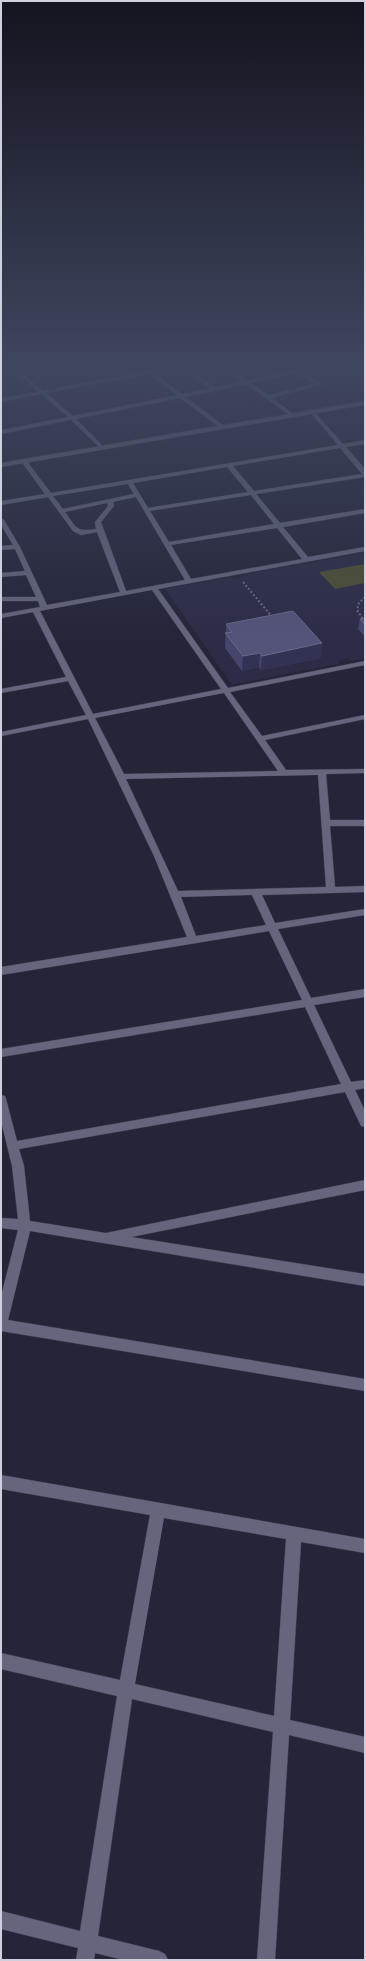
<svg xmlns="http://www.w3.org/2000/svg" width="366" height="1961" font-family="'DejaVu Sans',sans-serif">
  <rect width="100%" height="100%" fill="#242539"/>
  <path fill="#2c2c47" d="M365,553V658L352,661L347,659L340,660L338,664L232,685L165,589L230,577L237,579L244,578L242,575Z"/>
  <path fill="#4e5031" d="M365,564V583L335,589L319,572Z"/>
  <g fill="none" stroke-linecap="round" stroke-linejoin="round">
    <g stroke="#404051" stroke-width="1">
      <path id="minor" d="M1,369H11L1,372Z
        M13,369H18L43,391L146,371L144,370L146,369L151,371L169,369L154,373L182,394L210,389L184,369H189L215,387L242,382L226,369H231L247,381L296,369H311L302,372L322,384L271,398L294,414V416L292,417L246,384L186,397L224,426V428L222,429L180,398L76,419L105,448L102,450L71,420L1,434V430L68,417L41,394L1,402V398L38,392ZM296,373L315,384L268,395L251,383ZM149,374L177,395L73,416L46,393Z
        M312,409L343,444L365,440V444L346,447L365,469V477L256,494L280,523L365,509V513L283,527L308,557L365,547V551L158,589L228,688L365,661V665L230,692L262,736L365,715V719L265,740L286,770L365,769V773L326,774L330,820H365V826H330L335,887L365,886V892L262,895L275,923L365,909V915L278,929L311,998L365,989V997L314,1005L351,1082L365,1080V1088L355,1090L365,1111V1127L361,1126L345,1092L19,1149L24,1166L30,1221L106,1233L365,1180V1190L131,1237L365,1274V1286L30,1231L8,1320L365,1379V1391L1,1331V1296L18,1230L1,1228V1218L18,1219L12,1166L1,1121V1095L5,1096L6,1099L17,1141L341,1084L305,1007L1,1057V1049L302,1000L269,931L1,975V967L187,937L154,856L88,719L1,736V732L86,715L68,681L1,693V689L66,677L33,612L1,618V614L40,607L38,601H1V597H36L26,575L1,577V573L25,571L15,549L1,550V546L13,545L1,525V518L4,520L20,547L47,605L120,592L97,532L81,535L73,531L48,497L1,505V501L45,494L21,461L24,459L26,460L51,493L338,445L310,412L309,411ZM340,448L362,474L254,491L233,466ZM227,467L248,492L148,508L133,483ZM128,484L134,494L63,509L53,496ZM251,495L274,524L169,542L150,511ZM136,497L185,580L126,591L101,522L114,506L113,502ZM107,503L108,506L95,522L96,529C75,532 77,528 65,512ZM277,528L302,559L191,579L171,545ZM152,590L221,689L93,714L40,611ZM224,693L278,771L124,774L95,718ZM318,775L326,887L178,891L126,779ZM252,895L266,925L196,936L181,897Z
        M1,1475L365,1539V1553L301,1542L290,1720L365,1737V1753L289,1735L275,1960H257L273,1732L132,1699L98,1936L159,1951L165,1954L168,1960H124L95,1953L94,1960H76L78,1948L1,1929V1911L80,1931L117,1696L1,1669V1653L120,1680L150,1515L1,1489ZM164,1518L286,1539L274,1716L135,1684Z"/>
    </g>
    <g stroke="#404051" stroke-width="1">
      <path id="tertiary" d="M365,401V405L1,467V463Z"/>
    </g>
    <path stroke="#696a7b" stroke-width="2" stroke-dasharray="2 2" stroke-linecap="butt" d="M243,582L273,618
      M365,597L359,603L357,610L365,622"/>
    <use href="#minor" fill="#65667e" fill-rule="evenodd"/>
    <use href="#tertiary" fill="#65667e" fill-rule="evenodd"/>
  </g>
  <path fill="#45456e" d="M365,618V637L358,629L360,619Z
    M226,624L321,658L261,670L259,667L242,671L225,648Z"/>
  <path fill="#323254" d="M322,643L321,658L261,670L262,656Z
    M260,653L259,667L242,671L243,656Z"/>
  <path fill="#54547a" stroke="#67688a" d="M293,611L322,643L262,656L260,653L243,656L225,633L232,632L226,624Z
    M365,618V625L360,619Z"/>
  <linearGradient id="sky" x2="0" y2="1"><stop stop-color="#14141f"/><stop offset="0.57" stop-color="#3f465f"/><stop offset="1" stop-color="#3f465f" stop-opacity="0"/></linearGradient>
  <rect width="366" height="643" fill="url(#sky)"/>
  <rect width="366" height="1961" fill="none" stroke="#cfd0dd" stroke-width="4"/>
</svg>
